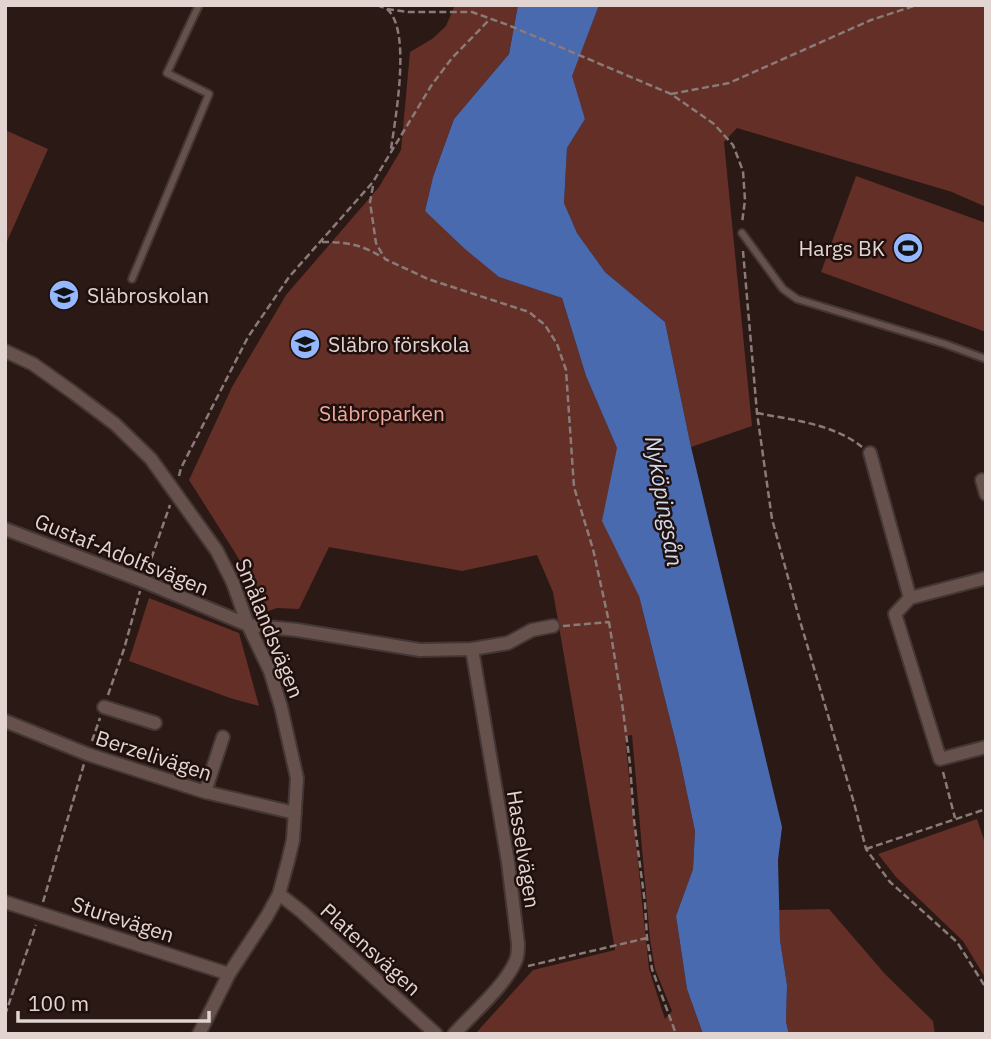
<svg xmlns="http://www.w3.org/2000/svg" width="991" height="1039" font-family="'IBM Plex Sans',sans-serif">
  <rect width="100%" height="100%" fill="#2a1915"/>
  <path fill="#632f26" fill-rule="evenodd" d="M455,5H518L509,54L454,119L433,177L425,211L499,277L562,298L586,376L617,448L639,596L678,751L695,831L693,869L676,916L687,989L703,1034H475L533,970L615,950L553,592L537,555L462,571L329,547L299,609L277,608L263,613L252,582L234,551L189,480L232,387L286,295L379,187L401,150L410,52L432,39L446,26ZM632,735L650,939L655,969L672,1011L665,1019L649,969L625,736Z
    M599,5H986V207L952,192L737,128L724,142L752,426L691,447L665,322L605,272L577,233L564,203L567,148L585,119L571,76Z
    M5,130L48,149L5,246Z
    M856,176L986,223V332L821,272Z
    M149,598L239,633L259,706L230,698L129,661Z
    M977,819L986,846V979L963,941L896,877L878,854Z
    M829,909L885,974L933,1021L935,1034H789L786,1022L787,985L780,940L779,910Z"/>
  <path fill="#4a6aaf" d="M518,5H599L572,76L585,119L567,148L564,203L577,233L605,272L665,322L691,447L782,827L778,860L780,940L787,985L786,1022L789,1034H703L687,989L676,916L693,869L695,831L678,751L639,596L602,521L617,448L586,376L562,298L499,277L465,249L425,211L433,177L454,119L509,54Z"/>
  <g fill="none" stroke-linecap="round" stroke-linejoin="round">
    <g stroke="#443634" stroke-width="10">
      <path id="service" d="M742,233L783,289L797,299L945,344L986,359
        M132,279L209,94L167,73L199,5"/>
    </g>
    <g stroke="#443634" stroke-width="16">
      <path id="minor" d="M5,351L33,364L71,391L115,424L151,459L217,551L233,583L248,625L270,671L281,707L297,778L293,840L288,861L279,894L267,916L229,974L199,1034
        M870,453L910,598
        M982,480L986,494
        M5,529L143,581L248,625L297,630L420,650L472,649L508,643L532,630L553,626
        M986,578L910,598L895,614L940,759L986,747
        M104,707L155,723
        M5,721L87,754L205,792L295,813
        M205,792L223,737
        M279,894L302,912L436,1034
        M5,902L229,974
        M454,1034C472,1014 506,985 516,960C518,955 518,950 518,944L508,862L472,649"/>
    </g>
    <path stroke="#8a7b78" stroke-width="2.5" stroke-dasharray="7 3.5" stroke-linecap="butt" d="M377,5C380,7 384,7 387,9C412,30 395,120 391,149
      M387,9L408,12H472L508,25L671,94L714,124L733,145L743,171L745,200L742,223
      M671,94L729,83L871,20L917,5
      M373,186L370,202L376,243L385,259L428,279L529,312L545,325L557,344L566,370L574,487L593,549L609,622L622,703L630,764L634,820L645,903L647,938L652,969L676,1034
      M322,242C347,242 360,244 382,257
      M743,251L757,413L772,519L800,621L854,803L866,849L890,882L957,942L986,988
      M757,413C792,420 834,424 862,447
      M179,476L181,468L248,337L289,277L373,182L431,86L452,58L490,19
      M148,568L170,505
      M563,626L609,622
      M108,695L124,649L140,591
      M92,741L100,718
      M943,772L955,818
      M866,849L986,809
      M43,902L84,764
      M528,966L647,938
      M5,1015L36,925"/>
    <use href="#service" stroke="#66514c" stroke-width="6"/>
    <use href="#minor" stroke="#66514c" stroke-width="12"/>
  </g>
  <defs>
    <g id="stadium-disc" transform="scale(1.575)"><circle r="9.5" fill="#94b7fd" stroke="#20100d"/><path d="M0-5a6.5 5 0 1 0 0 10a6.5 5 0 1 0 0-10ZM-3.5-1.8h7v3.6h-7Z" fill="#111"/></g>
    <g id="school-disc" transform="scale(1.575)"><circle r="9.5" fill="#94b7fd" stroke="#20100d"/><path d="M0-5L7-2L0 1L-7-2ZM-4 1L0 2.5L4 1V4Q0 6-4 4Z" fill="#111"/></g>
  </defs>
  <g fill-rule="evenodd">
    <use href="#stadium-disc" x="908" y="248"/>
    <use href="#school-disc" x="64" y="295"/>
    <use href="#school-disc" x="305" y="344"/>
  </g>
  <g text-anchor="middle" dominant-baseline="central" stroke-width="5" stroke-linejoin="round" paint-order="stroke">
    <g font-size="21" fill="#e1d4d1" stroke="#20100d" text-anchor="start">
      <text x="885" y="248" text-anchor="end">Hargs BK</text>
      <text x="87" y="295">Släbroskolan</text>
      <text x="328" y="344">Släbro förskola</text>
    </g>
    <g font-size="21" fill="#f0a99c" stroke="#20100d">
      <text x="382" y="413">Släbroparken</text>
    </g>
    <g font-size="21" fill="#e1d4d1" stroke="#20100d">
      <text transform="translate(122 554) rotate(22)">Gustaf-Adolfsvägen</text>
      <text transform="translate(270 628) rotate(68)">Smålandsvägen</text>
      <text transform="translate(154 755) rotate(18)">Berzelivägen</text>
      <text transform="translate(524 849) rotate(81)">Hasselvägen</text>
      <text transform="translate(123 919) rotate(18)">Sturevägen</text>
      <text transform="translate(371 949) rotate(42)">Platensvägen</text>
    </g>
    <g font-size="23" font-style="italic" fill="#d0daed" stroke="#20100d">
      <text transform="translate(665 501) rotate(80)">Nyköpingsån</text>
    </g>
  </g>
  <rect width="991" height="1039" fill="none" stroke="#e1d4d1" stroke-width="14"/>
  <path d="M18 1011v10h191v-10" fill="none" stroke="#e1d4d1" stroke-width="3.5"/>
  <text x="28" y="1011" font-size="21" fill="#e1d4d1" stroke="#20100d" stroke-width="5" paint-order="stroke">100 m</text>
</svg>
